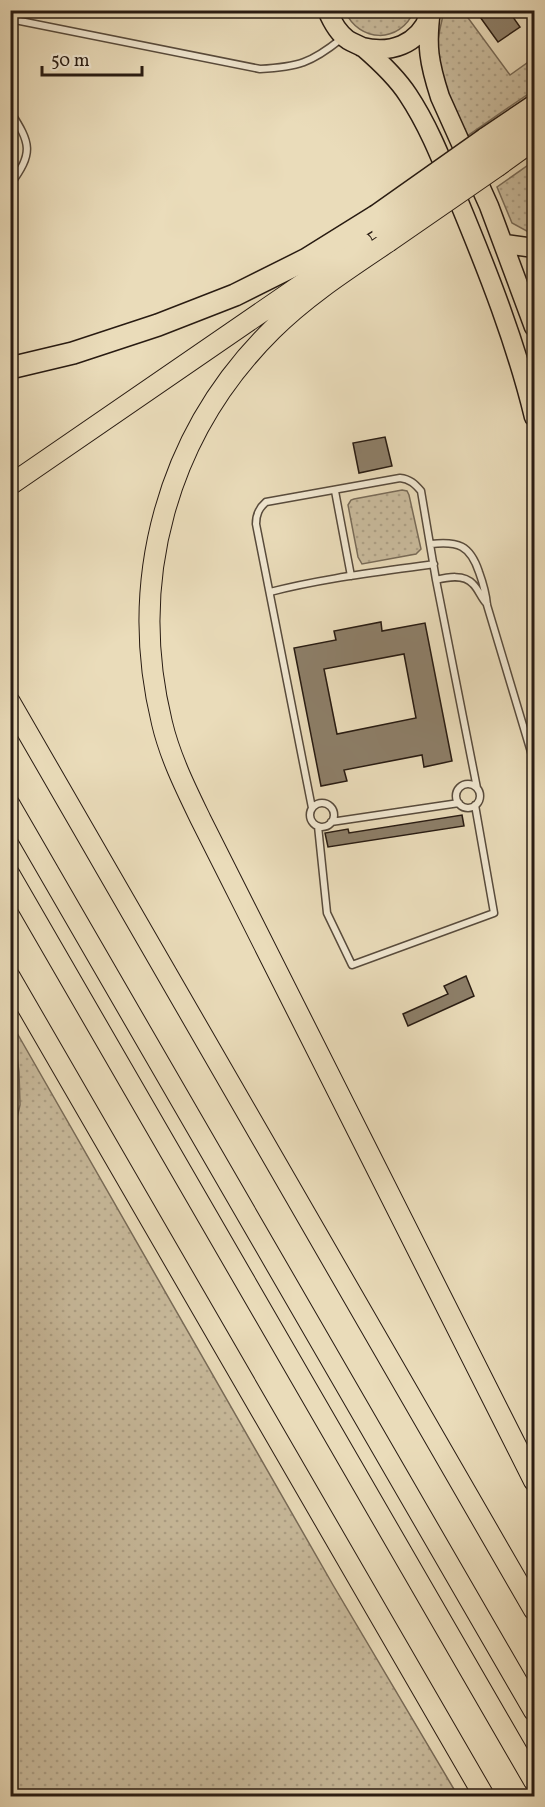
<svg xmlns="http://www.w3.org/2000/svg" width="545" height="1807" font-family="Vollkorn,serif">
  <defs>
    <pattern id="grass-dots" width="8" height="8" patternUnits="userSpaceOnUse" patternTransform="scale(1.5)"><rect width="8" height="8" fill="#c9bb9d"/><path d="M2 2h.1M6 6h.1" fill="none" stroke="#ada086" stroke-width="1.8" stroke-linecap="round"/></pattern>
  </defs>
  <rect width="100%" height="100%" fill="#eadcba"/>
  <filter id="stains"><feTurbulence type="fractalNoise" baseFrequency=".00333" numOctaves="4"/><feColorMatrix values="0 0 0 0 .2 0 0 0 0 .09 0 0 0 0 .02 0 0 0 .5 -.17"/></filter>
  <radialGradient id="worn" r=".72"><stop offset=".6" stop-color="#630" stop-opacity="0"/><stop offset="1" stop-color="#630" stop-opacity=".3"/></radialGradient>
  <path fill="url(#grass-dots)" stroke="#786b58" stroke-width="1.5" d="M345,11H414C400,44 359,43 345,11Z
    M444,11H463L510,75L534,58V90L467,136C458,115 439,77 437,57C436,41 441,25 444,11Z
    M534,161V235L512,223L497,187Z
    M402,490L407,491L409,495L421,549L416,554L362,564L358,557L348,505L351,500L354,499Z
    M13,1026L333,1585L458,1796H11L10,1148L20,1105L19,1072Z"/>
  <path fill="#8d7f69" stroke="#281b12" stroke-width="1.5" fill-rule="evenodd" d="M475,10H508L520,27L498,42Z
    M385,437L392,466L359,473L353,443Z
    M381,622L382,631L425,623L452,761L424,767L422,755L344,770L347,781L321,786L294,648L336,640L334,631ZM404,654L416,718L337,734L324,669Z
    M462,815L464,826L328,847L325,833L348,829L349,833Z
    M466,976L474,996L408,1026L403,1014L448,994L444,986Z"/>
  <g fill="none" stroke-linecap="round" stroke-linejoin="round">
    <g stroke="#584b3c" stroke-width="9">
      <path id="service" d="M10,19L260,69C298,67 311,63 341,39
        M10,111C31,144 34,152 10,185
        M335,491L351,576
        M431,544C458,541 470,545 479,572C483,583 486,593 487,605L534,762
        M436,580C448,577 464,574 473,584C479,590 481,598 487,604
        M270,592C324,578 379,572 434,564
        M456 796a12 12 0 1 1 24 0a12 12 0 1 1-24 0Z
        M310 815a12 12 0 1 1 24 0a12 12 0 1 1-24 0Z
        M312,808L256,524C256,514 259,508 266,502L400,478C410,479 415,484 421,491L436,580L477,788
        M331,822L459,803
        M318,826L327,913L352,965L494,913L475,805"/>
    </g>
    <g stroke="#281b12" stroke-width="21">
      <path id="primary" d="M327,10C332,22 338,33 348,40C353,43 359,45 364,48C379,61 397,78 408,95C430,128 444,166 459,202C488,272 516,343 534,417
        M431,10C426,46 429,63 440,97L489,206L534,327
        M362,47C390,54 418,45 429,16
        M505,244L534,248"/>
    </g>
    <g stroke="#281b12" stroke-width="22">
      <path id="trunk" d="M492,153L534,123
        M498,166L534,140
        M388,242C348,269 306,296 272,330C167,434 127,580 162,723C170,757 186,789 201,820L534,1481
        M10,485L362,243
        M10,702L534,1610
        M10,805L534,1711
        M10,875L534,1781
        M10,977L484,1796"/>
    </g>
    <g stroke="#281b12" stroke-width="24">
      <path id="motorway" d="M485,139L534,106
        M10,368L73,353L158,325L235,295L307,259L376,216"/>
    </g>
    <use href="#service" stroke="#f1e8d2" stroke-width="6"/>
    <use href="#primary" stroke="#eadcba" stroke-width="18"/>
    <use href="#trunk" stroke="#eadcba" stroke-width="20"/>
    <use href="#motorway" stroke="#eadcba" stroke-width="21"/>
    <g stroke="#281b12" stroke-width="22" stroke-linecap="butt">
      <path id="trunk-bridge" d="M382,229L492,153
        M388,242L498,166"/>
    </g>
    <g stroke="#281b12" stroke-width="24" stroke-linecap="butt">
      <path id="motorway-bridge" d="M376,216L485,139"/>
    </g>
    <use href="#trunk-bridge" stroke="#eadcba" stroke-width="20"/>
    <use href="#motorway-bridge" stroke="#eadcba" stroke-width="21"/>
  </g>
  <rect width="545" height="1807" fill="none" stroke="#eadcba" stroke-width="36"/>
  <rect x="12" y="12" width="521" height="1783" fill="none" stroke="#281b12" stroke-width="3"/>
  <rect x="18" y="18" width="509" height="1771" fill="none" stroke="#281b12" stroke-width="1.5"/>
  <path d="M42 66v9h100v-9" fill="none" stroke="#281b12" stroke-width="3"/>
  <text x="51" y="66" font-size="18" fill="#281b12" stroke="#f1e8d2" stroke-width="4.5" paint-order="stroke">50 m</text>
  <rect width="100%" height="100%" filter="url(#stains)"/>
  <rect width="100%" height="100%" fill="url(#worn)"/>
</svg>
